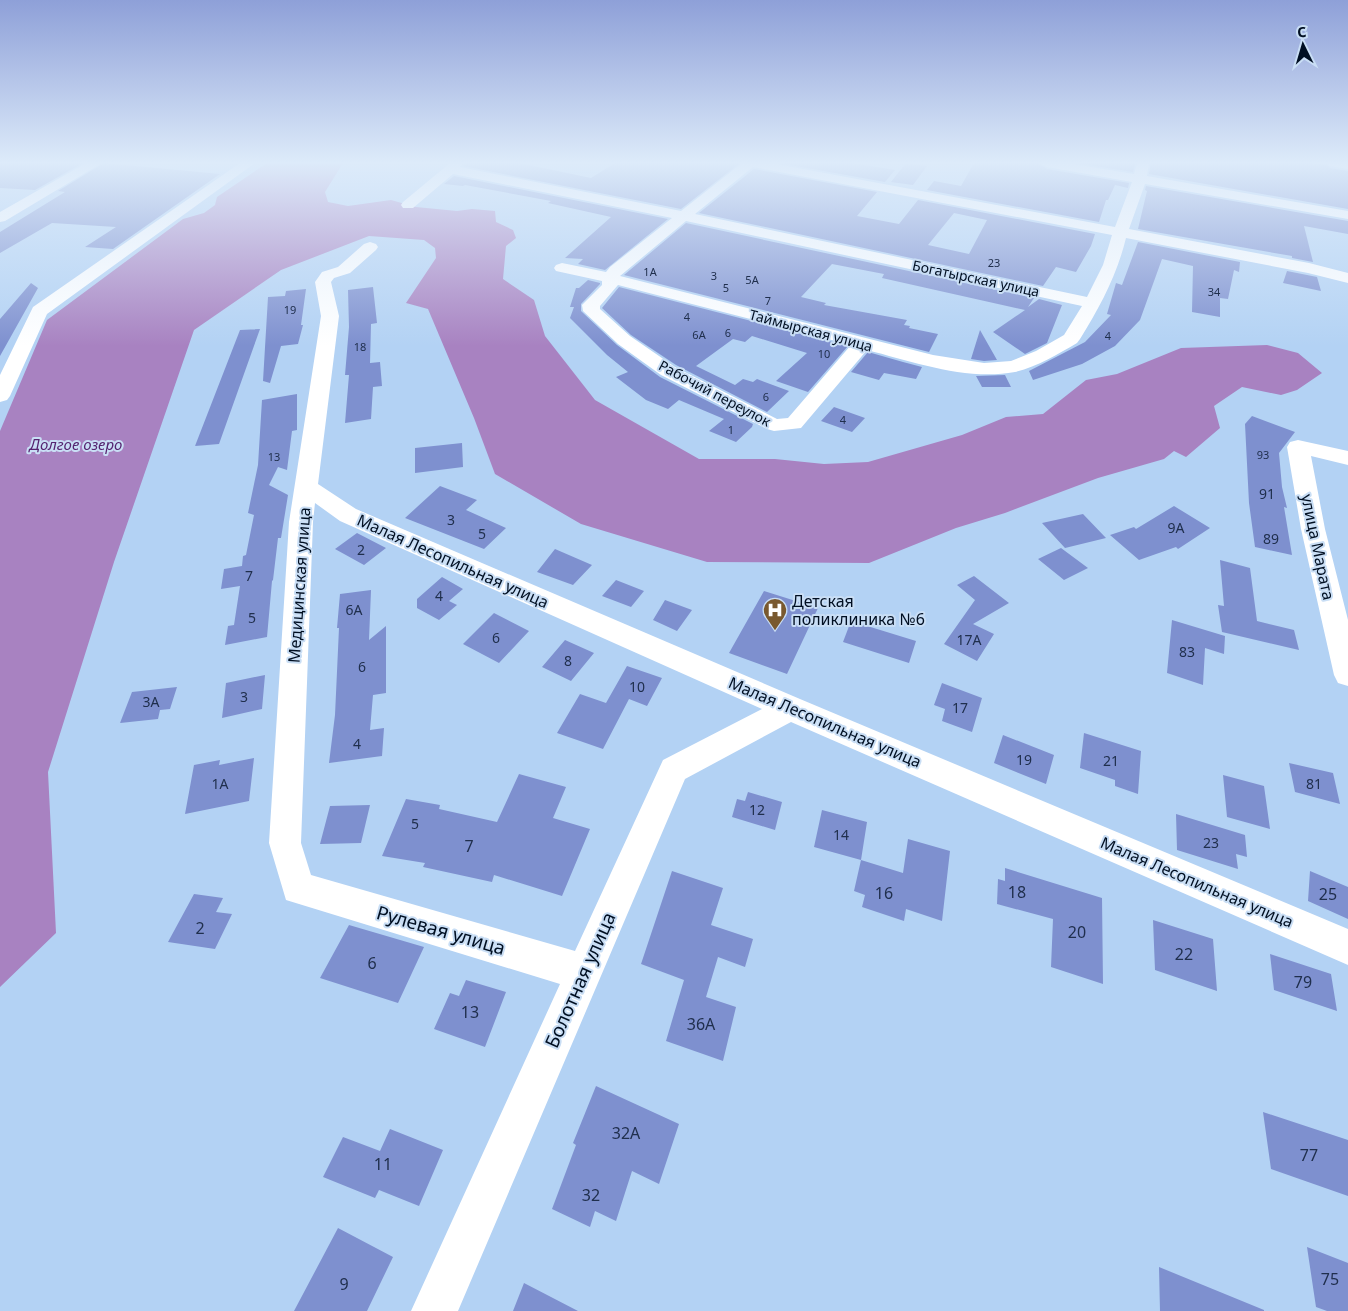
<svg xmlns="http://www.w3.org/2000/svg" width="1348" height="1311" font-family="'Noto Sans',sans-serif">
  <rect width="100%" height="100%" fill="#b3d2f4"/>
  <path fill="#a882c1" d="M267,163H343L325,192L328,202L348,206L391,200L416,207L457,211L472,209L495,211L496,222L513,230L516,238L506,246L503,279L534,300L545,336L595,400L699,459H775L824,464L868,462L962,435L1006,417L1043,414L1086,380L1117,374L1181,348L1267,345L1298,353L1322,373L1297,390L1281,395L1242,387L1214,406L1220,428L1186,457L1174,451L1164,459L1098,478L1005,513L956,528L869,563L707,562L581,524L495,474L474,418L428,309L406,303L436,258L435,248L424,240L369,236L281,270L194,330L114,562L48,772L56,933L0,987V431L47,320L183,219L204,213L215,205L217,197Z"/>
  <path fill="#7e90cf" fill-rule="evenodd" d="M0,163H83L35,190L0,188Z
    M104,163L220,174L113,249L85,247L116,227L52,223L0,253V232L65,192L58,191Z
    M466,163H519L591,178L615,163H740L681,209L463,166Z
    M779,163H853L895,170L885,182Z
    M906,163L927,166L913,185L891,182Z
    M974,163H1038L1047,169L1129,183L1128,188L1115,185L1108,200H1106L1099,222L927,190L934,181L961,186Z
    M1076,163H1135L1133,172Z
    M1151,163H1310L1327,165L1330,168L1348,171V209L1149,174Z
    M754,169L877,192L857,216L899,224L918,200L1095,234L1091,246L1076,272L1056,267L1043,286L699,213ZM954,213L987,220L969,254L928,245Z
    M454,176L668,219L605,270L578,264L583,259L565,258L611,217L548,203L551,201L465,185L463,186L444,184Z
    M1146,186L1348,221V234L1304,226L1313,262L1292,258V256L1138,229L1147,191L1145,190Z
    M686,223L1034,298L1028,307L1039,299L1062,305L1047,343L1025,354L993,332L1025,310L882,278L884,274L832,264L801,297L826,303L824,305L907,320L904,325L910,326L909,328L938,334L929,352L624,275Z
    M1138,242L1240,262L1239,272L1234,270L1228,299L1220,298V317L1192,312L1193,266L1162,259L1140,320L1115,346L1082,364L1033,380L1029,371L1085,342L1111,315L1107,314L1116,283L1122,285Z
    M1287,271L1317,277L1321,291L1283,283Z
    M588,280L600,283V284L581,304V311L617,345L660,377L753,424L752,427L736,442L709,431L724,419L679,400L668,409L646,400L616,377L628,372L607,355L570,318L574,307H570L576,288H579Z
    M31,283L38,288L0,356V319Z
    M373,287L377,323L371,324L370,363L380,362L382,386L373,387L371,419L345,423L349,375H345L349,327L348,290Z
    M619,287L848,346L808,392L776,381L807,353L752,336L745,342L733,339L696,366L735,385L743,379L753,382L757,379L789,391L767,412L676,365L631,335L602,308Z
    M306,289L301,325H303L298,344L281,346L270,383L263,381L268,297L285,296L286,291Z
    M260,329L219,444L195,446L240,330Z
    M980,330L997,360L984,361L971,359Z
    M868,352L903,362L922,367L916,379L884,373L879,380L851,372Z
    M1005,375L1011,387H982L976,376Z
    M297,394V430L292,431L287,470L278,467L269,485L288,495L281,538H278L273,580L272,581L267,637L225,645L228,626L234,625L240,586L221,589L224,569L242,566L243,556L246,555L254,515L248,513L258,465L262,400Z
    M834,407L865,418L852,432L821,421Z
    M1252,416L1295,432L1279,453L1282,487L1287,508L1284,507L1292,555L1255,547L1249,503L1245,424Z
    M462,443L463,467L415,473V448Z
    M440,486L477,500L466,510L506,528L484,549L405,518Z
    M1174,506L1210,528L1178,549L1176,547L1139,560L1110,535L1134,527L1136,529Z
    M1083,514L1106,538L1065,548L1042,523Z
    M357,533L386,548L364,565L335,549Z
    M1061,548L1088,568L1064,580L1038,559Z
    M555,549L592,565L573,585L537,572Z
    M1220,560L1250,568L1257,621L1294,630L1299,650L1222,632L1218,605L1224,606Z
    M974,576L1009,603L973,624L994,634L977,661L944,644L975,600L957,585Z
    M442,577L463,589L449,601L457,605L439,620L417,608V599Z
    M616,580L644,591L631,607L602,596Z
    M371,590L369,640L386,626V693L373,695L370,730L384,728L382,756L329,763L335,715L339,628H337L340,594Z
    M764,591L818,608L787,674L729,653Z
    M665,600L692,610L677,631L653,620Z
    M494,613L529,631L499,663L463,644Z
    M1172,620L1225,636L1224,654L1205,648L1203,685L1167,673Z
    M851,621L916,641L909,663L843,642Z
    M565,640L594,653L571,681L542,667Z
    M627,666L662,678L647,706L629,699L603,749L557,733L580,694L606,703Z
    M265,675L262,709L222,718L226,683Z
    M942,683L982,698L972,732L942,721L945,709L934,705Z
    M177,687L170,709L160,710L158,719L120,723L132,692Z
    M1084,733L1141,751L1138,794L1115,786V780L1080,768Z
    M1003,735L1054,755L1046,784L994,763Z
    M254,758L249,801L185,814L194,765L220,760L219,765Z
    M1289,763L1333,773L1340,804L1295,792Z
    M519,774L566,787L553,818L590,829L562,896L494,875L492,882L423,867L425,863L382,856L406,799L440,805L439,809L497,822Z
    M1223,775L1264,786L1270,829L1227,817Z
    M748,792L782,802L775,830L732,817L737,799L745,801Z
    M370,805L361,843L320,844L330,806Z
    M822,810L867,822L861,860L903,873L908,839L950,851L942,921L906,909L904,921L862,907L865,895L854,891L861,860L814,847Z
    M1176,814L1245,835L1247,857L1236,854L1238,869L1177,850Z
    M1005,868L1102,898L1103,984L1051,967L1053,919L997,904L998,879L1005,881Z
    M672,871L723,888L711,925L753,939L745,967L718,957L706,997L736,1007L723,1061L666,1041L684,980L641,964Z
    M1310,871L1348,887V919L1308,901Z
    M194,894L223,898L216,912L232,914L215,949L168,942Z
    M1153,920L1213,939L1217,991L1155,970Z
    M349,925L424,947L398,1003L320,978Z
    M1270,954L1331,974L1337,1011L1274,990Z
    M466,980L506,992L485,1047L434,1029L450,993L459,996Z
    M596,1086L679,1124L659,1184L632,1171L616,1221L595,1211L590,1227L552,1209L576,1145L573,1143Z
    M1263,1112L1348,1140V1196L1271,1169Z
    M390,1129L443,1150L419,1206L379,1190L375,1198L323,1177L343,1137L380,1151Z
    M338,1228L393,1257L367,1311H294Z
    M1307,1247L1348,1263V1311H1327L1316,1307Z
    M1159,1267L1264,1310V1311H1160Z
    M524,1283L578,1311H513Z"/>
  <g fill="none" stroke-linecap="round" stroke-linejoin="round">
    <path fill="#fff" fill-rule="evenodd" d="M86,163H102L5,221L0,222V212Z
      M240,163H255L47,314L10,396L7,400L0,402V375L33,307Z
      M450,163H463L460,167L681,211L742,163H771L1115,227L1132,182L1047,167L1040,163H1067L1134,174L1137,163H1149L1147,176L1348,211V219L1145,184L1129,229L1309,263L1348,273V283L1308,273L1126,238C1117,275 1100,307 1080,339L1077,343C1058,354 1037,367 1015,372C966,381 914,362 867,350L801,428L774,431L767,429L661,375L618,344L583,311L582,305L602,285V281L556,271L554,268L556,265L562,263L606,272L610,267L672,218L453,174L413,208H403L401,205L403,202ZM753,167L1112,235L1103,265L1087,297L695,214ZM686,221L1082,306L1064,335L1036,351L1011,361L984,363L933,355L620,276ZM618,285L851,345L788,418L777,419L675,367L630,336L600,309V306Z
      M370,242L376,244L378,247L376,250L350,273L334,278L331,282L339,316L318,484L356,509L800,699L1348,929V965L791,722L685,779L458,1311H411L560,984L286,900L269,843L289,522L321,316L315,282L322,272L338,267L364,244ZM315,503L340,521L762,709L663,760L575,951L311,875L301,843L313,522Z
      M1298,440L1348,451V465L1311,456L1325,529L1348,620V686L1338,683L1334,675L1301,529L1287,447L1290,442Z"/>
    <path fill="#fff" fill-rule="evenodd" d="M1328,163H1348V169L1330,166Z"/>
  </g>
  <linearGradient id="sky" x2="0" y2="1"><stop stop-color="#8ea0d8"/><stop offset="0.47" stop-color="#ddebfa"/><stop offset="1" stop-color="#ddebfa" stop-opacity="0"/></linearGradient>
  <rect width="1348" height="346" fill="url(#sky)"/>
  <defs>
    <g id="hospital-pin" transform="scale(1.25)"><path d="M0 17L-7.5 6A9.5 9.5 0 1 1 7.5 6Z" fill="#79592f" stroke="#c9def5"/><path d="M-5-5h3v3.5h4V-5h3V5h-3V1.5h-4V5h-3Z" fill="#fff"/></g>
  </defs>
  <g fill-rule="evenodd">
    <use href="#hospital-pin" x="775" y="610"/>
  </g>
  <g text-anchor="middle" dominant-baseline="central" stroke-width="4" stroke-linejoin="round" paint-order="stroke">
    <g font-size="11" fill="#202f4d">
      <text x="994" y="262">23</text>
      <text x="650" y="271">1А</text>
      <text x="714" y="275">3</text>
      <text x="752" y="279">5А</text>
      <text x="726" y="287">5</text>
      <text x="1214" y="291">34</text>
      <text x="768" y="300">7</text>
      <text x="290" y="309">19</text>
      <text x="687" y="316">4</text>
      <text x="728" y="332">6</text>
      <text x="699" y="334">6А</text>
      <text x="1108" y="335">4</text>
      <text x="360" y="346">18</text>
      <text x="824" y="353">10</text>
      <text x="766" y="396">6</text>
      <text x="843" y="419">4</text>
      <text x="731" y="429">1</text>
      <text x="1263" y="454">93</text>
      <text x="274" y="456">13</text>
    </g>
    <g font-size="14" fill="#000f22" stroke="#c9def5">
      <text transform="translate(976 278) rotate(12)">Богатырская улица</text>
      <text transform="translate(811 330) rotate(15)">Таймырская улица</text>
      <text transform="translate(715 393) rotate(28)">Рабочий переулок</text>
    </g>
    <g font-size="14" fill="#202f4d">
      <text x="1267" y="493">91</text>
      <text x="451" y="519">3</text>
      <text x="1176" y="527">9А</text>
      <text x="482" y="533">5</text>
      <text x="1271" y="538">89</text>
      <text x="361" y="549">2</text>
      <text x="249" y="575">7</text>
      <text x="439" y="595">4</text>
      <text x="354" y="609">6А</text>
      <text x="252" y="617">5</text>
      <text x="496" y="637">6</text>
      <text x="969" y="639">17А</text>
      <text x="1187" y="651">83</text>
      <text x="568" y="660">8</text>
      <text x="362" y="666">6</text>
      <text x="637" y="686">10</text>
      <text x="244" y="696">3</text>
      <text x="151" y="701">3А</text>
      <text x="960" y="707">17</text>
      <text x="357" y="743">4</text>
      <text x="1024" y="759">19</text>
      <text x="1111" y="760">21</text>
      <text x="220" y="783">1А</text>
      <text x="1314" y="783">81</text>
      <text x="757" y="809">12</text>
      <text x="415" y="823">5</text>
      <text x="841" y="834">14</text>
      <text x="1211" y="842">23</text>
    </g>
    <g font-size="15" font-style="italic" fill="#552470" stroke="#c9def5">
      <text x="76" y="444">Долгое озеро</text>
    </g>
    <g font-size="16" fill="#000f22" stroke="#c9def5">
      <text transform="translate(1318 547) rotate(78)">улица Марата</text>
      <text transform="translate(453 561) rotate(24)">Малая Лесопильная улица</text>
      <text transform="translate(299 585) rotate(-86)">Медицинская улица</text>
      <text transform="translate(825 722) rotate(23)">Малая Лесопильная улица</text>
      <text transform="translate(1197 882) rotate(23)">Малая Лесопильная улица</text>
    </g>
    <g font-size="16" fill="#000f22" stroke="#c9def5" text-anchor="start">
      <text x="792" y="601">Детская<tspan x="792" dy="18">поликлиника №6</tspan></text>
    </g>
    <g font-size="16" fill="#202f4d">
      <text x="469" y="846">7</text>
      <text x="1017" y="892">18</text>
      <text x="884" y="893">16</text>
      <text x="1328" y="894">25</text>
      <text x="200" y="928">2</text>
      <text x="1077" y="932">20</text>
      <text x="1184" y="954">22</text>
      <text x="372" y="963">6</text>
      <text x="1303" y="982">79</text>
      <text x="470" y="1012">13</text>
      <text x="701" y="1024">36А</text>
      <text x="626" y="1133">32А</text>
      <text x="1309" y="1155">77</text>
      <text x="383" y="1164">11</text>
      <text x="591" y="1195">32</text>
      <text x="1330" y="1279">75</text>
      <text x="344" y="1284">9</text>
    </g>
    <g font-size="19" fill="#000f22" stroke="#c9def5">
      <text transform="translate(441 930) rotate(16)">Рулевая улица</text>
      <text transform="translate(580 980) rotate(-66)">Болотная улица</text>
    </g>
  </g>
  <g transform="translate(1303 45) rotate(355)" stroke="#c9def5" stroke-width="4" paint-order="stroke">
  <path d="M0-4L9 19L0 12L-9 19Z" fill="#000f22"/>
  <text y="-8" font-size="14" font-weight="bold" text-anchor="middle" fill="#000f22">С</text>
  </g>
</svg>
